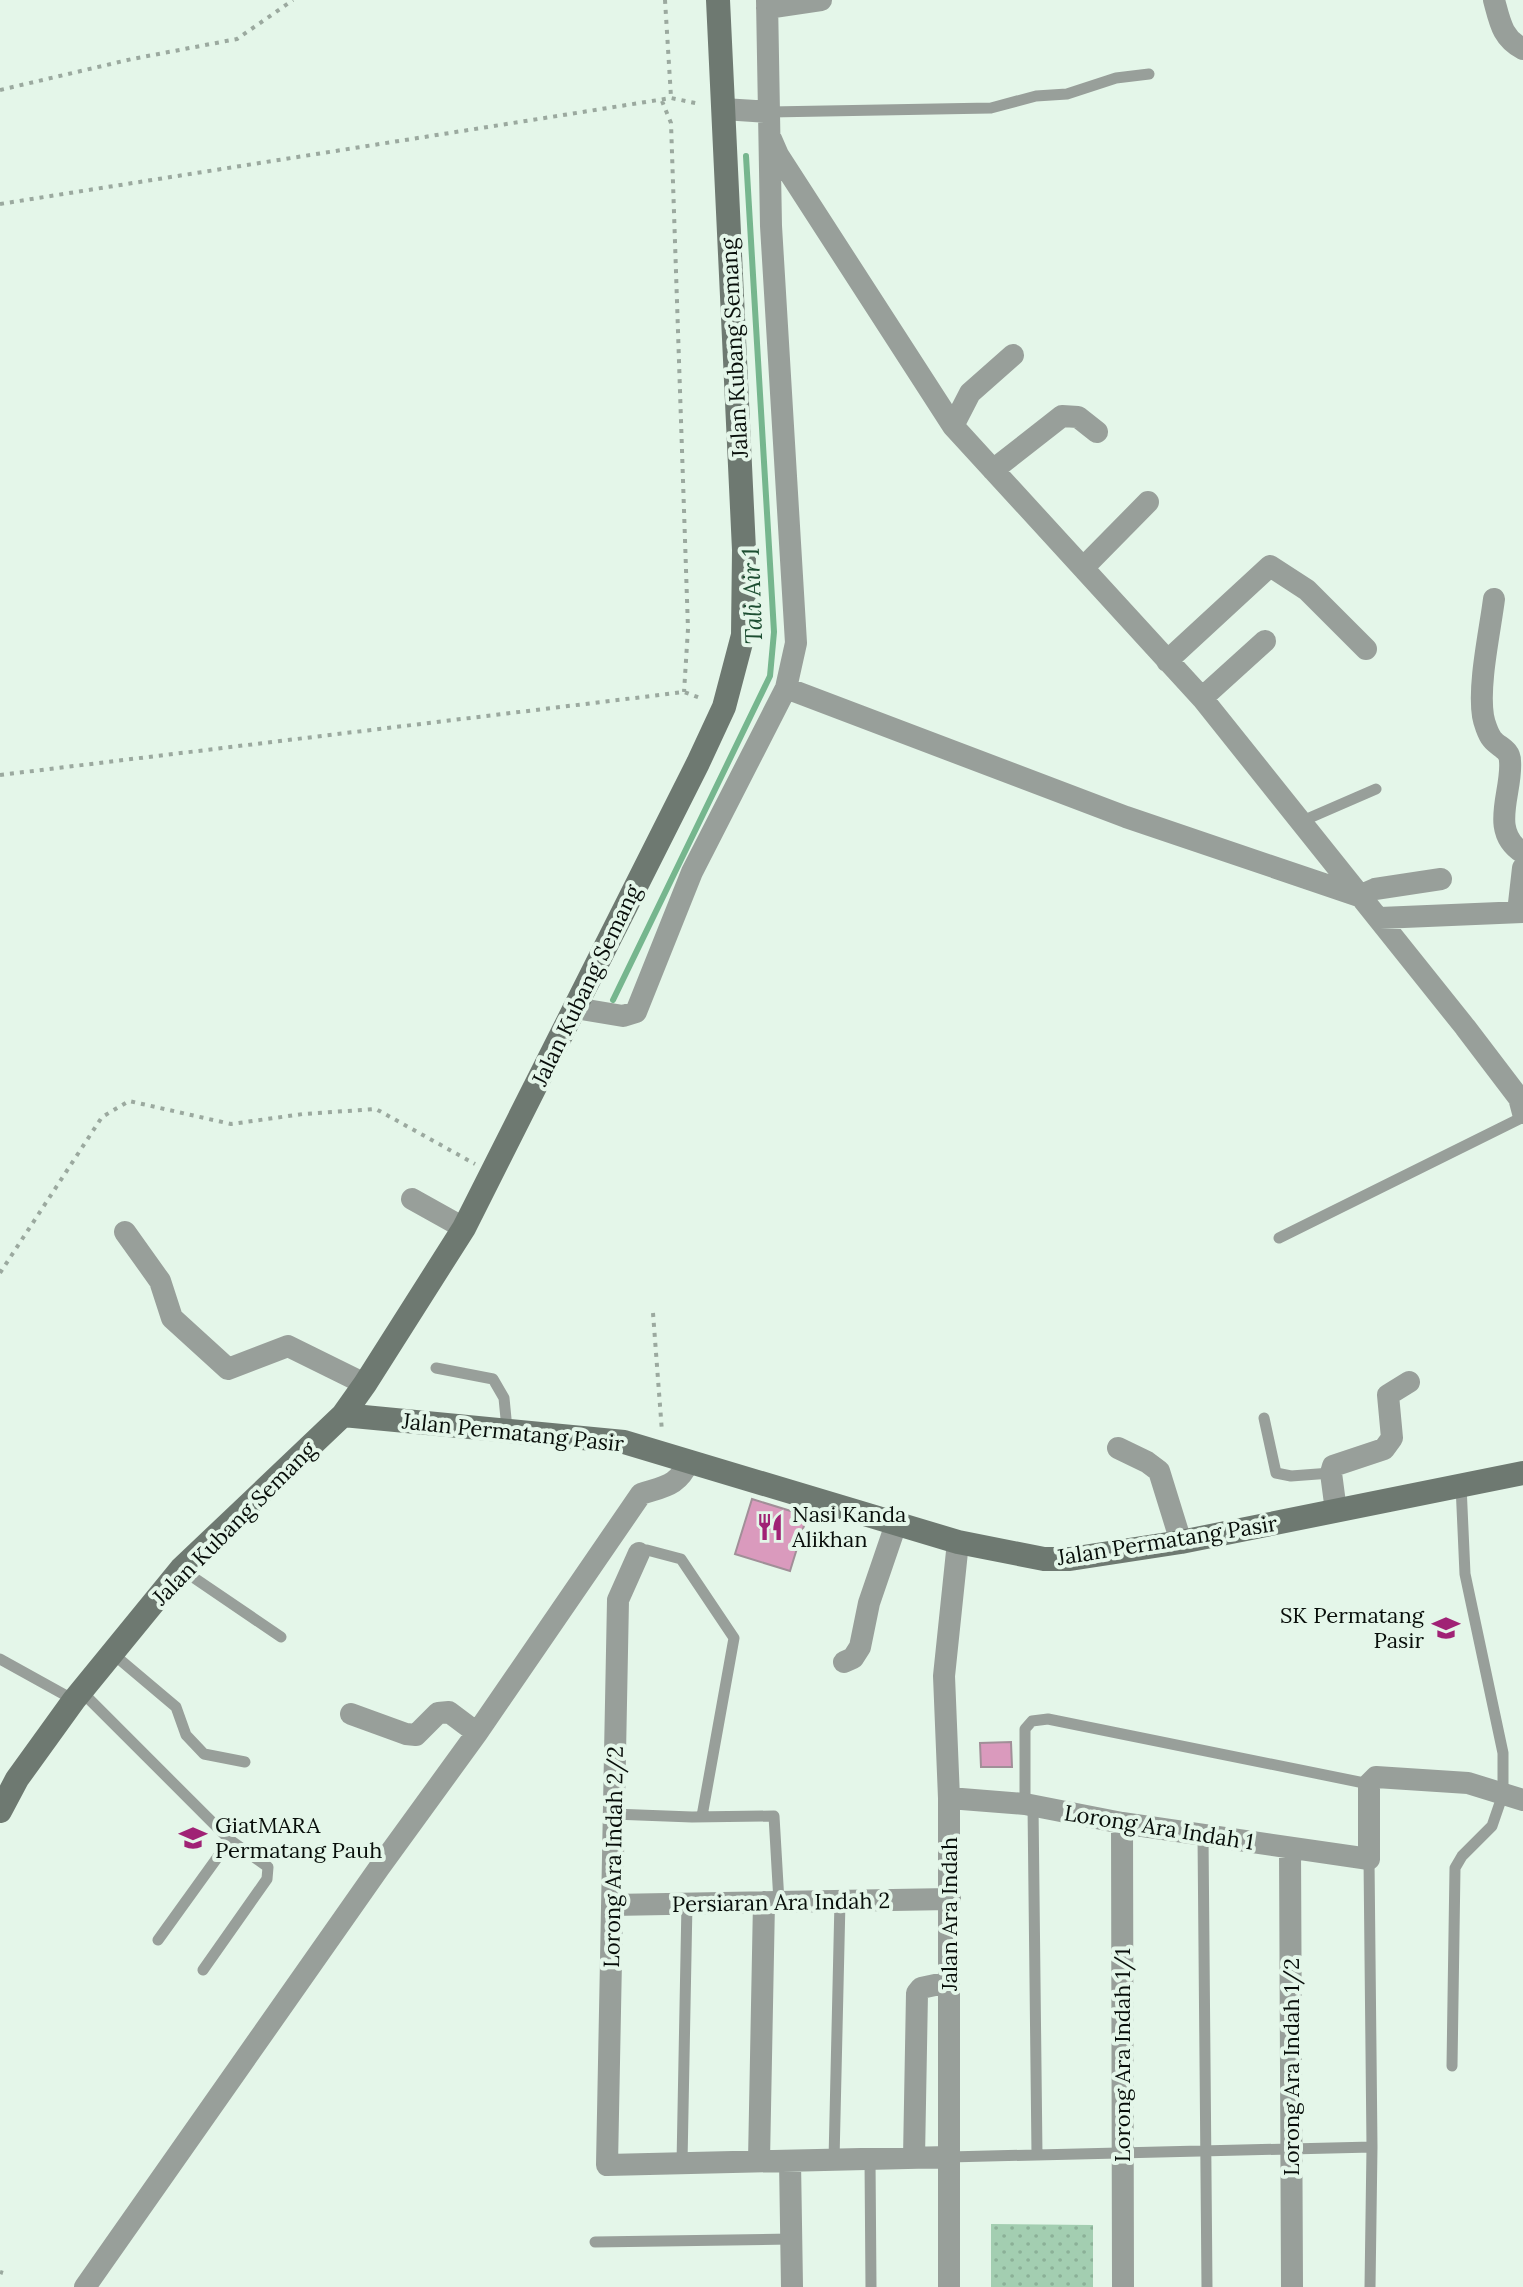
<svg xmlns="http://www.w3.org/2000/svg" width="1523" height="2287" font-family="Lora,serif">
  <defs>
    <pattern id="park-dots" width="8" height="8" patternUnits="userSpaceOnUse" patternTransform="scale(2)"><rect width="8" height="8" fill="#a3ceb1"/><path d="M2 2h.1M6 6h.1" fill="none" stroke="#8bb097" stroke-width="1.8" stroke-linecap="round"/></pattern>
  </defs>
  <rect width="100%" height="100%" fill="#e4f6e9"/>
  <path fill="url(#park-dots)" d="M991,2224L1093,2225V2287H991Z"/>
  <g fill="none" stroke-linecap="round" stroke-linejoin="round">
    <path stroke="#76b68e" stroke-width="6" d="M613,1000L770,676L774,632L746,156"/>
  </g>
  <path fill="#da9abd" stroke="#a18f98" stroke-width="2" d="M752,1499L807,1516L790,1571L735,1554Z
    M1011,1742L1012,1767H981L980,1743Z"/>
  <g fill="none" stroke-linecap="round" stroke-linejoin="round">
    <path stroke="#9ba99f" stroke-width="4" stroke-dasharray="4 6" stroke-linecap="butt" d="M665,0L671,97
      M0,90L132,59L237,39L293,0
      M662,101L671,123L688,629L684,692
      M0,204L671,98L700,104
      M0,775L684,692L703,699
      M0,1273L102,1117L129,1101L231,1124L303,1114L376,1109L475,1164
      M653,1313L662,1432
      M0,2272L3,2273"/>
    <path stroke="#989f9a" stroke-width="11" d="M770,112L991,108L1036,96L1067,94L1116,78L1149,74
      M1300,822L1376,789
      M1279,1238L1523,1117
      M436,1368L493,1379L504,1398L507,1429
      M1264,1418L1276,1473L1291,1476L1331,1473
      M639,1553L647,1550L681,1559L734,1638L702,1816
      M181,1569L281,1637
      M112,1653L176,1707L186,1735L204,1754L245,1762
      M0,1659L74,1700
      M81,1691L230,1840L268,1867L267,1879L203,1970
      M1025,1804V1729L1032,1721L1048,1719L1369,1784
      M1033,1805L1037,2155
      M613,1814L692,1817L774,1816L779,1902
      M1203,1835L1207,2287
      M1369,1859L1372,2147L1370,2287
      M158,1940L230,1840
      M1452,2066L1455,1868L1462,1856L1492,1826L1503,1794V1753L1465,1574L1461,1485
      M949,2157L1372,2147
      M870,2159L871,2287
      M834,2160L840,1901
      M682,2163L687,1903
      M595,2242L791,2239"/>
    <path stroke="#989f9a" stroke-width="22" d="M1494,0C1500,22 1502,38 1523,49
      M767,8L821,0
      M723,109L770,112
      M771,139L778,155L953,426L1202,698L1465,1027L1519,1098L1523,1113
      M953,426L970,393L1013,355
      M993,470L1062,416L1078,417L1097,432
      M1083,568L1148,502
      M1494,599C1490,631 1478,684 1483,716C1484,722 1488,734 1492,739C1498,747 1510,749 1510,761C1513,792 1488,831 1523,853
      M1167,661L1270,566L1307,590L1366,649
      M786,688L1126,817L1359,896L1375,889L1441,879
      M1202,698L1265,641
      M1518,912L1523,868
      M1380,918L1523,912
      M575,1008L623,1016L636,1012L692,872L786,688L796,643L771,226L767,0
      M412,1199L464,1228
      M125,1232L160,1281L172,1318L228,1369L288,1346L365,1384
      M1118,1448L1147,1462L1159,1471L1181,1542
      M1336,1511L1331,1473L1333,1466L1384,1449L1392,1438L1388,1395L1409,1382
      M639,1553L618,1600L607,2165L949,2157
      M844,1662L853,1658L860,1647L869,1603L896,1524
      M351,1714L406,1734L416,1735L438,1713L449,1712L477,1733
      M949,1798L1025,1804L1122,1823L1369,1859V1784L1376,1777L1468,1783L1523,1800
      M1122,1823L1123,2287
      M1290,1848L1292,2287
      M612,1905L950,1899
      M914,2158L917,1993L921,1988L949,1982
      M759,2161L764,1902
      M790,2161L792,2287
      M85,2287L379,1868L477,1733L641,1494C665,1486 678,1486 689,1461
      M949,2287V1798L944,1676L958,1542"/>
    <path stroke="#6e7971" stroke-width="24" d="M343,1415L624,1442L958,1542L1044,1559H1070L1181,1542L1523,1473
      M0,1811L17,1779L74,1700L181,1569L343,1415L365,1384L464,1228L698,763L724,707L743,635L744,550L718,0"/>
  </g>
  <defs>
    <g id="restaurant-bare" transform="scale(2.16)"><path d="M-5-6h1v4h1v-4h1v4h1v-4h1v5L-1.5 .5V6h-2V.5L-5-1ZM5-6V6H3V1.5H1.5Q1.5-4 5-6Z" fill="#a02275" stroke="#e4f6e9" stroke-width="2.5" paint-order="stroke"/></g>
    <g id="school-bare" transform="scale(2.16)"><path d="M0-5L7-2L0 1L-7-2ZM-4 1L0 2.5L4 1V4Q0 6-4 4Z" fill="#a02275" stroke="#e4f6e9" stroke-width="2.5" paint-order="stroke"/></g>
    <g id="university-bare" transform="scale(2.16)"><path d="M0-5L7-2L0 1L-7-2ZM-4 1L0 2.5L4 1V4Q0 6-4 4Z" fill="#a02275" stroke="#e4f6e9" stroke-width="2.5" paint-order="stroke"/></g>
  </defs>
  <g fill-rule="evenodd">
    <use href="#restaurant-bare" x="770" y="1527"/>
    <use href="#school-bare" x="1446" y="1628"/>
    <use href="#university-bare" x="193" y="1838"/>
  </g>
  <g text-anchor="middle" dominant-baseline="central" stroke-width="8" stroke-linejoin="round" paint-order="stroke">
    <g font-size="22" fill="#080e0a" stroke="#e4f6e9">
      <text transform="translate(734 348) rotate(-93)">Jalan Kubang Semang</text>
      <text transform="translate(586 985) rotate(-64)">Jalan Kubang Semang</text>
      <text transform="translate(513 1432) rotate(6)">Jalan Permatang Pasir</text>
      <text transform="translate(234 1523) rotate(-45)">Jalan Kubang Semang</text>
      <text transform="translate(1167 1540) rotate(-9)">Jalan Permatang Pasir</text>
      <text transform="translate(1159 1827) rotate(9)">Lorong Ara Indah 1</text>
      <text transform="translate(613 1857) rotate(-89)">Lorong Ara Indah 2/2</text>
      <text transform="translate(781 1902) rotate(-1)">Persiaran Ara Indah 2</text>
      <text transform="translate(949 1914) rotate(-90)">Jalan Ara Indah</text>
      <text transform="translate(1122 2055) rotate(-90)">Lorong Ara Indah 1/1</text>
      <text transform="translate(1291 2067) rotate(-90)">Lorong Ara Indah 1/2</text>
    </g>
    <g font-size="22" fill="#080e0a" stroke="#e4f6e9" text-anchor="start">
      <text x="792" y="1514">Nasi Kanda<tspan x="792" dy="25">Alikhan</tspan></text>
      <text x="1424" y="1615" text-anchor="end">SK Permatang<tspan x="1424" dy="25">Pasir</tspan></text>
      <text x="215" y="1825">GiatMARA<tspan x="215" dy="25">Permatang Pauh</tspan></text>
    </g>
    <g font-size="24" font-style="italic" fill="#1c4d31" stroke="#e4f6e9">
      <text transform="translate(752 596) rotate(-92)">Tali Air 1</text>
    </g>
  </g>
</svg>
